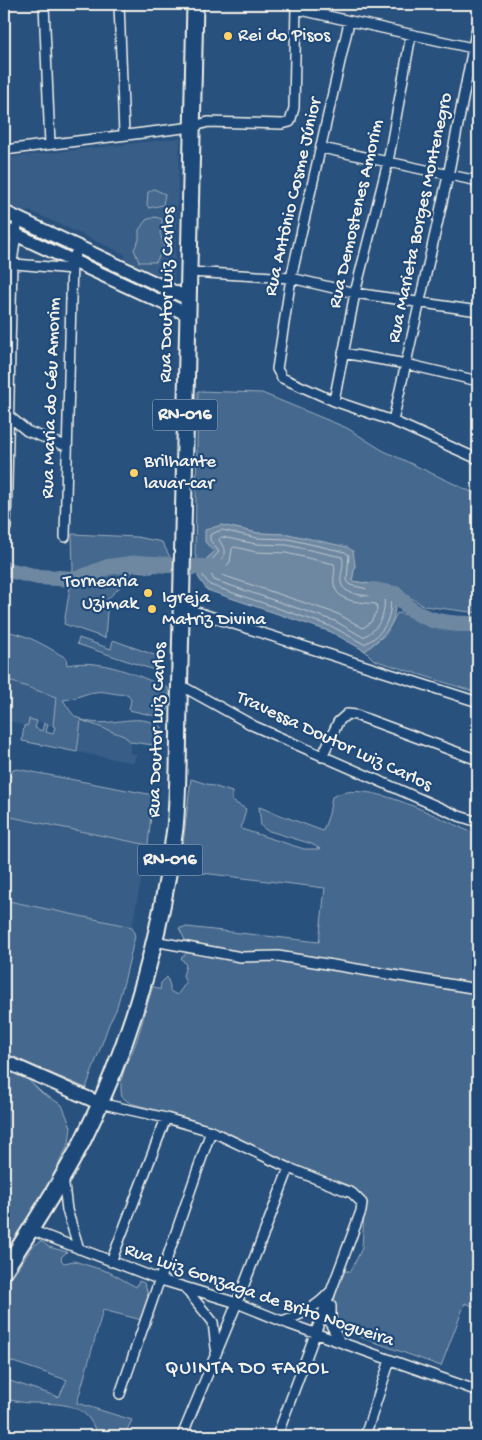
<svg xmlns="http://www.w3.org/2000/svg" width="482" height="1440" font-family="'Gochi Hand',sans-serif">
  <rect width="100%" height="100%" fill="#28517e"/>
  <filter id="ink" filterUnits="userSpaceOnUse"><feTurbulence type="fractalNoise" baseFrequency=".02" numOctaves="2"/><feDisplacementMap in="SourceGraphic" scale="10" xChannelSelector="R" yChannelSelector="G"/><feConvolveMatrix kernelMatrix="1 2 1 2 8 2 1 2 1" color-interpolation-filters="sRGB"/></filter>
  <g filter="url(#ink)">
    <path fill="#375d86" d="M180,138L174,283L126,260L124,254L30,211L24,212L4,203V158Z
      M4,679L56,697L57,706L53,726L29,719L28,726H24L4,719Z
      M80,720L124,736L131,742L130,753L136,754L134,763L77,752Z
      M6,816L148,845L132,927L4,900Z"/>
    <path fill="#45688e" stroke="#9cacbb" d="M154,189L165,194L163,205L149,208L147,205L148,192Z
      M155,217L162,219V228L160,233L164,247L156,262H139L134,249L139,240V230L146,220Z
      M198,391L262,393L347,428L382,450L478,495V613L424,606L395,588L352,581L355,565L316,542L288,534L258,533L221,525L214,552L200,565L195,555Z
      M72,534L137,537L162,542L170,557L169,562L152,573C133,571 134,567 122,584C119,589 112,594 108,599L105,638L64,624L73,569Z
      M397,613L408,615L430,627L478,632V693L374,660L365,651L386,634Z
      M4,631C27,634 46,646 66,658L67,665C102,658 136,675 168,688C169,698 172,713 160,717L129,710L131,700L128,694C117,696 106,690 95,692C85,693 76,699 63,700C67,705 72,716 78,718C106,732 135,709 162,727L161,746L131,742L124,736L81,720L77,752L22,741L24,726L28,725L29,719L37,721L35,728L42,731L44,723L48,724L46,732L53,734L55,727L53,726L56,697L4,679Z
      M79,638L111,649L113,640L160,657V672L77,644Z
      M17,769L153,795L148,845L6,816L4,825V787H7L13,770Z
      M191,779L232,792V801L246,809L241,829L304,849H320L312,844L266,830L261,826L259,807L323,831L329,814L332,797C368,776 442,821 478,835V985L395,971L247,955L196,946L185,940L179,928L187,927L319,942L325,888L194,872L180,868Z
      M4,900L132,927L135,936L125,978L116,1010L109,1024L86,1088L4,1053Z
      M188,952L231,959L279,960L478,991V1308L465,1303L441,1366L346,1332C343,1329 338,1325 336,1321C331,1306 336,1283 345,1271H351L362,1248L365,1199L358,1193L193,1120L130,1103L122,1097C117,1075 131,1059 137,1039C143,1021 147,1004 153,986L160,990L161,983L167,977L170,986V991L177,995L186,983L183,976L186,965L181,958Z
      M4,1064L17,1069L42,1093L62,1105L71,1127L69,1143L29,1224L4,1259Z
      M41,1241L49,1247L67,1252L62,1256L61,1260L64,1263L74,1261L109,1272L136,1287L139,1281L144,1283C150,1295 149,1308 142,1320L103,1310L77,1403L132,1420L124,1436H97C88,1401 60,1404 31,1403C21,1403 13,1400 4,1399V1379L59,1397L67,1380L4,1359V1288L33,1246Z"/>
    <path fill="#6e88a2" stroke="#a4b2be" d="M221,525L258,533L288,534L347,547L353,551L355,565L352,581L395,588C397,623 392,629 365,651L331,632L207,590L198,577L199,566L214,552L205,542V530Z"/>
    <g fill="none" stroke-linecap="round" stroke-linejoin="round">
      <path stroke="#bec7cc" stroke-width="1" d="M222,530L257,538L288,539L345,552L349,555L347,580L350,585L390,594C393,615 385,635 364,644L333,627L210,585L203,576V569L219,552L210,540V535Z
        M222,537L256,544L287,545L342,557C345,566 340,573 341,582C343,598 373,594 384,599C386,615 378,630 363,637L335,621L214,580L210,572L224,556V548L219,540Z
        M235,547L256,552L286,553L334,564C336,570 333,577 334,584C337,603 361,602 376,604L377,610L371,622L363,628L338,614L222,575L221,572L230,562L232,549Z"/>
      <path stroke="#6e88a2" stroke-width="16" d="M192,567H219
        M4,569L38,577L77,579L108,567L138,563L169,565
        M374,590L396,594C415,621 446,625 478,624"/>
      <g stroke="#f4f1e8" stroke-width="12">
        <path id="street" d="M44,4L50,144
          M119,4L124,134
          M296,9L477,49
          M349,22L291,278L277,369L282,378L334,401L393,421L478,459
          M322,148L478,181
          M4,150L192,127L208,122L282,124L290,122L294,108L296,4
          M4,263L72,269
          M190,272L291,278L355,293L478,311
          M343,353L406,364L478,381
          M334,401L355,293L388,162L411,35
          M10,417L27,431L66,446
          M393,421L448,176L478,22
          M6,527L12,263L18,219
          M65,537L72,260L78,249
          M181,607L478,702
          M180,685L254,726L459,816L478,822
          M322,757L338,722L347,714L356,715L478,760
          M154,941L241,957L278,956L478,989
          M99,1103L166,1118L211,1131L289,1168L352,1193L362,1203L361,1211L277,1436
          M63,1177L67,1210L79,1249
          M31,1230L158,1279L237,1303L289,1324L478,1391
          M111,1262L166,1118
          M184,1287L213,1322L216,1348
          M331,1306V1325L340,1342
          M282,1321C302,1315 317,1307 330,1292
          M120,1394L211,1131
          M182,1436L237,1303L289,1168
          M365,1436L390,1360"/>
      </g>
      <g stroke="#f4f1e8" stroke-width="16">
        <path id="secondary" d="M4,212L189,299
          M4,229L187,314
          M4,1061L99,1103"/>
      </g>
      <g stroke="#f4f1e8" stroke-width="19">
        <path id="primary" d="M4,1271C31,1229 59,1186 82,1142C131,1044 161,937 175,828C179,788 178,747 179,707L195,4"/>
      </g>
      <use href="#street" stroke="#1f4a7a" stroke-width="9"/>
      <use href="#secondary" stroke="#1f4a7a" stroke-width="12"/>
      <use href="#primary" stroke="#1f4a7a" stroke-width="15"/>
    </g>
  </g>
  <g fill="#ffd166" stroke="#1f4a7a" stroke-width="2">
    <circle cx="228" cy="36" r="5"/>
    <circle cx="134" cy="473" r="5"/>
    <circle cx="148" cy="593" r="5"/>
    <circle cx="152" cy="609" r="5"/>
  </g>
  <g text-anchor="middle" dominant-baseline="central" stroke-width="4.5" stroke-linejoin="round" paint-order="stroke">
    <g fill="#1f4a7a" stroke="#b4bfc7" stroke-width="1">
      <rect x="152.5" y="399.5" width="65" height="31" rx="4"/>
      <rect x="137.5" y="844.5" width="65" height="31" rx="4"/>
    </g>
    <g font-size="18" font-weight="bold" fill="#f4f1e8">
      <text x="185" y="415">RN-016</text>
      <text x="170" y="860">RN-016</text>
    </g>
    <g font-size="19" fill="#f4f1e8" stroke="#1f4a7a" text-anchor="start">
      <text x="238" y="36">Rei do Pisos</text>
      <text x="144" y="462">Brilhante<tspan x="144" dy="22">lavar-car</tspan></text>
      <text x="138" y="582" text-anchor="end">Tornearia<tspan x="138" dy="22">Uzimak</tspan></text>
      <text x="162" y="598">Igreja<tspan x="162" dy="22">Matriz Divina</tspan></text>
    </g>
    <g font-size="19" fill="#f4f1e8" stroke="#1f4a7a">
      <text transform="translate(294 197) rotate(-77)">Rua Antônio Cosme Júnior</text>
      <text transform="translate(357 214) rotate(-77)">Rua Demostenes Amorim</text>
      <text transform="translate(421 218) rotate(-78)">Rua Marieta Borges Montenegro</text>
      <text transform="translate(168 295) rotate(-89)">Rua Doutor Luiz Carlos</text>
      <text transform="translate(52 398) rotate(-88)">Rua Maria do Céu Amorim</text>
      <text transform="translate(158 730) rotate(-88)">Rua Doutor Luiz Carlos</text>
      <text transform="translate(334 742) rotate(25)">Travessa Doutor Luiz Carlos</text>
      <text transform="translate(259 1296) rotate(19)">Rua Luiz Gonzaga de Brito Nogueira</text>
    </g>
    <g font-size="20" letter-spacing="1" fill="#f4f1e8" stroke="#1f4a7a">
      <text x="247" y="1369">QUINTA DO FAROL</text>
    </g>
  </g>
  <rect width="482" height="1440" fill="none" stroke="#1f4a7a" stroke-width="20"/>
  <rect x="10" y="10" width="462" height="1420" fill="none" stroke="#f4f1e8" stroke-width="2" filter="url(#ink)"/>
</svg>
